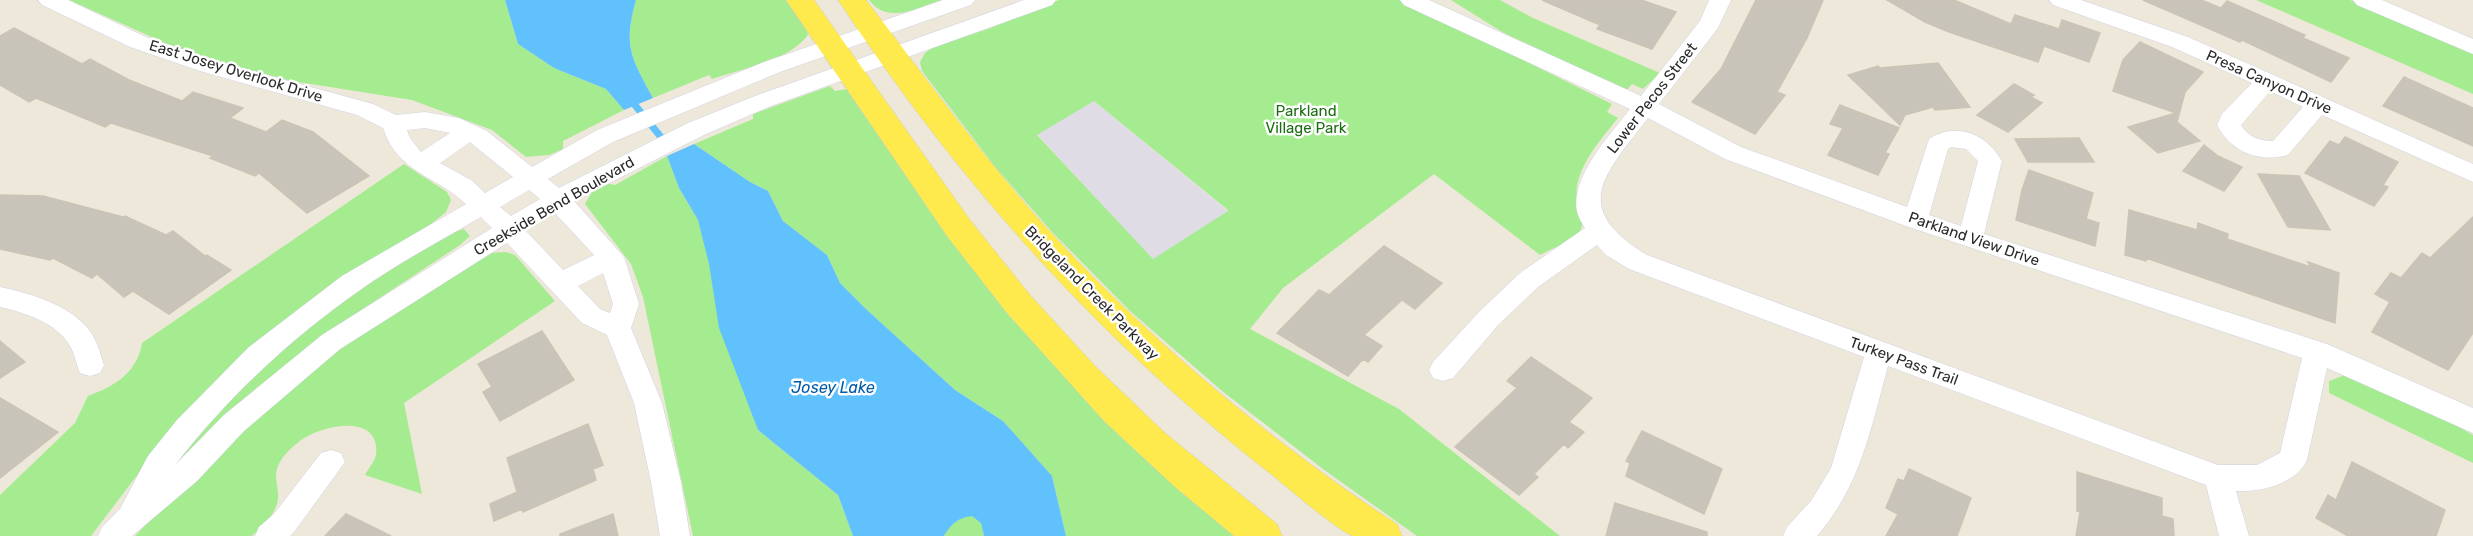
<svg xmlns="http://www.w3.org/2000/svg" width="2473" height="536" font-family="Rubik,sans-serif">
  <rect width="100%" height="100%" fill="#eee8da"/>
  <path fill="#e0dce5" d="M1094,101L1228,211L1153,260L1037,134Z"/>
  <path fill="#a5eb90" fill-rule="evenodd" d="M69,0H505L518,44L554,68L606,89L624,110L563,141V149L549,155L526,157L492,130L412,100L292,81L238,67L172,46Z
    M636,0H789L805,25L808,35C787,62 744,68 712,79L709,75L653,98C631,57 623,47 636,0Z
    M869,0H942C918,8 888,25 869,0Z
    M1059,0H1402L1612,104L1607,112L1618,118C1602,138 1582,160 1577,186C1574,200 1587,220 1580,231C1573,242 1552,248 1540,255L1434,174L1283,288L1250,329L1399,409L1560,536H1417L1323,469L1222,391L1130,311L1053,233L996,168L922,71L920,62L925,53L935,46L991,28ZM1094,101L1228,210V211L1153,259L1037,135Z
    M1451,0H1500L1533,18L1660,73L1643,89L1632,84L1627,90L1504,33Z
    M2256,0H2350L2473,54V94Z
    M830,86L835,91L847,89L930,205L1253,536H1066L1052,476L1003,421L955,390L866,309L840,283L827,255L783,221L768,191L750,182L694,144L753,119V114Z
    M667,156L679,188L698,220L758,430L838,495L853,536H693L643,297L631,264L585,204L594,188L605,183L615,185Z
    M404,164L447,192L451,200L446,212L166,437L91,536H0V495L75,423L88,396C115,386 137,373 142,343Z
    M464,229L470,236L460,245L343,322L177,466L169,464L208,418L338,300L443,236Z
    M506,252L515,255L555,301L404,403L422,494L365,475C368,469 375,461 376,455C381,414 327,424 306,437C293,445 276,460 276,476C276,483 279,492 278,499C276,515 262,526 252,536H135L210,458L310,368L488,253Z
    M2345,375L2429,410L2473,435V463L2329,393V381Z
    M964,516H973L981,522L984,536H944L949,527Z"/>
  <path fill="#61c1fc" d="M505,0H636C623,47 631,57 653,98L624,110L606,89L554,68L518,44Z
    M694,144L750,182L768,191L783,221L827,255L840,283L866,309L955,390L1003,421L1052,476L1066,536H984L981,523L972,516C959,517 950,525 944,536H853L838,495L758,430L719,328L709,264L698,220L679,188L667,156Z"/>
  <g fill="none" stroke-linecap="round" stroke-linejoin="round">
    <path stroke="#61c1fc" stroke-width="7" d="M630,99L665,142"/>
  </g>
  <path fill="#c9c4ba" stroke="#c9c4b4" stroke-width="1.5" d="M1542,0H1641L1676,12L1652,49L1597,29L1600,25Z
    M1756,0H1823L1807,38L1777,92L1785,95L1755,134L1692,102L1721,69Z
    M1887,0H1954L2011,24L2015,15L2059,29L2062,20L2100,33L2089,62L2044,46L2038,62L1949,32L1925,22Z
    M2143,0H2201L2221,8L2227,1L2305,35L2303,38L2349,58L2331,82L2242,40L2240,42Z
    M14,28L82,64L90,59L129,80L182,101L193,92L243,108L230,118L266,132L282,120L313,132L369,176L307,213L259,173L255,176L210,158L213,156L111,123L105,127L36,98L29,102L0,85V36Z
    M2140,42L2203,72L2185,92L2177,122L2200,141L2158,153L2128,127L2176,113L2113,91L2123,60Z
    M1938,63L1970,107L1935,110L1933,107L1905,115L1900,125L1848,75L1878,66L1880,68Z
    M2404,77L2473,108V146L2383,106Z
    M2014,84L2034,95L2031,97L2042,103L2008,132L1977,115Z
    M1840,105L1899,128L1885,153L1889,154L1878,175L1828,155L1843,128L1830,124Z
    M2345,137L2398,162L2383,185L2388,187L2374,206L2305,173L2330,141L2339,145Z
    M2079,138L2094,162H2028L2015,139Z
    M2204,145L2218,156L2242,167L2224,191L2183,171Z
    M2029,170L2093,193L2086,219L2099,223L2095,246L2016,220L2022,190Z
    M2258,174L2299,176L2330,230L2288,227Z
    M0,195L43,196L123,217L125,216L166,235L173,231L205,256L207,255L231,270L169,314L133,291L124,297L97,274L92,278L53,258L50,260L0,249Z
    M2129,210L2197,230L2198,223L2228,234L2227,239L2311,267L2308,262L2339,273L2335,323L2146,258V261L2125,255Z
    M2473,217V333L2448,370L2372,332L2390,302L2375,294L2391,273L2401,278L2422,253L2430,258Z
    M1384,246L1442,283L1415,309L1402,300L1364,335L1382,346L1368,362L1363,359L1348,376L1277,333L1319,290L1329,295Z
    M542,331L574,380L500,421L483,392L492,387L478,364Z
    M0,341L25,362L0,378Z
    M1531,357L1592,398L1569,422L1584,432L1568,448L1564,444L1534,474L1538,477L1519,495L1455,447L1517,388L1507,381Z
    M0,398L58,432L0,478Z
    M588,424L603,465L593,469L596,480L523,512L522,509L494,521L490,504L517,492L507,458Z
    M1642,431L1722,469L1704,514L1626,476L1630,463L1626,461Z
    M2352,462L2445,510L2436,536H2348L2316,518L2328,495L2336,500Z
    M1909,469L1971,498L1957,536H1886L1898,514L1886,508L1898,479L1904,481Z
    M2077,472L2162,498V516L2173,519L2174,536H2076L2080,512L2077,511Z
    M1615,503L1707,532V536H1606Z
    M346,514L391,536H325Z
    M613,514L618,536H560V534Z"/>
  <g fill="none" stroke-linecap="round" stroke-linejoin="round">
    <g stroke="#cfd1e5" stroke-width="1">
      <path id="minor" d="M38,0H68L146,37L216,61L373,104L396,115L425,112L459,118L487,131L532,167L597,130L764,62L943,0H975L971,5L780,72L613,142L548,179L559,188L688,123L755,96L1024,0H1056L1052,5L771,106L704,135L574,201L624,257L639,304L631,328L662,403L681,482L690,536H660L651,482L634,403L607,335L582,323L507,243L340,349L244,431L197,481L132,536H98L102,527L120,509L148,456L177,420L249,347L342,276L466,204C434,174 398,173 383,128L357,115L200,71L130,47L42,5ZM425,128L450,133L421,152L410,138L407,130ZM470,142L471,143L513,177L485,193L471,180L440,163ZM529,190L540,199L511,216L500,207ZM555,213L594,255L563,270L526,231ZM481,217L492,228L322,335L224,415L175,465C227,398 290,339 360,290C398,263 440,241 481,217ZM603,273L613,304L610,313L600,309L578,286Z
        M1400,0H1429L1641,96L1700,21L1709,0H1731L1718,28L1659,104L1741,147L1907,207L1929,139C1956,121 1987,134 2002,161L1984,234L2327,344L2473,408V433L2327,368L2307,460C2296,484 2261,492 2236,491L2249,536H2219L2206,485L1888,366C1871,428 1861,485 1817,536H1783L1787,527L1811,501L1831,468L1864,357L1629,269L1606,255L1597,245L1538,287L1498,325L1453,378L1443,381L1433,378L1429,370L1433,362L1480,311L1520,273L1585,228C1582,223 1578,217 1577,211C1570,177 1611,134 1630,109L1404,5ZM1648,118L1725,159L1906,226L2302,358L2280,453L2257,465H2218L1647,255C1569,208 1604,175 1648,118ZM1951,147L1966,149L1978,161L1961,226L1929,215L1948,149Z
        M2049,0H2081L2188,37L2473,164V182L2322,115L2288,155C2259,163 2231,152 2217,125L2222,114L2252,83L2172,47L2053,5ZM2270,91L2303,107L2273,141C2259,141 2248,137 2241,125Z
        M2353,0H2382L2473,39V54L2357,5Z
        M0,287C31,294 69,304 89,330C97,340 100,353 104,365L100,373L90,376L80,373C76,364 75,354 70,346C58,323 23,312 0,307Z
        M331,450L341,453L345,462L294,532L290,536H255L259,527L274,514L321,453Z"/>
    </g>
    <g stroke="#ccc" stroke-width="1">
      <path id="major" d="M786,0H814L970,220L1030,295L1095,366L1165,433L1277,524L1282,536H1234L1175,487L1104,421L1007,313L947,236Z
        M838,0H866C920,70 971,141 1029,208C1131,325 1266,439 1397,524L1402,536C1387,536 1367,536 1353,536C1341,533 1289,489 1277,479C1100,341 962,187 838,0Z"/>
    </g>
    <use href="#minor" fill="#fff" fill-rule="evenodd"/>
    <use href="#major" fill="#ffea4e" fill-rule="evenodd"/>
  </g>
  <g text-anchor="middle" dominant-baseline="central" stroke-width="5" stroke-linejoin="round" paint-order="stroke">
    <g font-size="15" fill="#2a2a2a" stroke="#fff">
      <text transform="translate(236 71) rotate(17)">East Josey Overlook Drive</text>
      <text transform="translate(2269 82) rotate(24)">Presa Canyon Drive</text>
      <text transform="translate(1652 98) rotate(-52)">Lower Pecos Street</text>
      <text transform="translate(554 206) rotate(-30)">Creekside Bend Boulevard</text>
      <text transform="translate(1974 239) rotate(19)">Parkland View Drive</text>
      <text transform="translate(1092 293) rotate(45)">Bridgeland Creek Parkway</text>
      <text transform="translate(1904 361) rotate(20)">Turkey Pass Trail</text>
    </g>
    <g font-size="15" fill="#1b6f12" stroke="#fff">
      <text x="1306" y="111">Parkland<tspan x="1306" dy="17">Village Park</tspan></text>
    </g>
    <g font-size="16" font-style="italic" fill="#005ba8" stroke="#fff">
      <text x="833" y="387">Josey Lake</text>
    </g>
  </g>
</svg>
